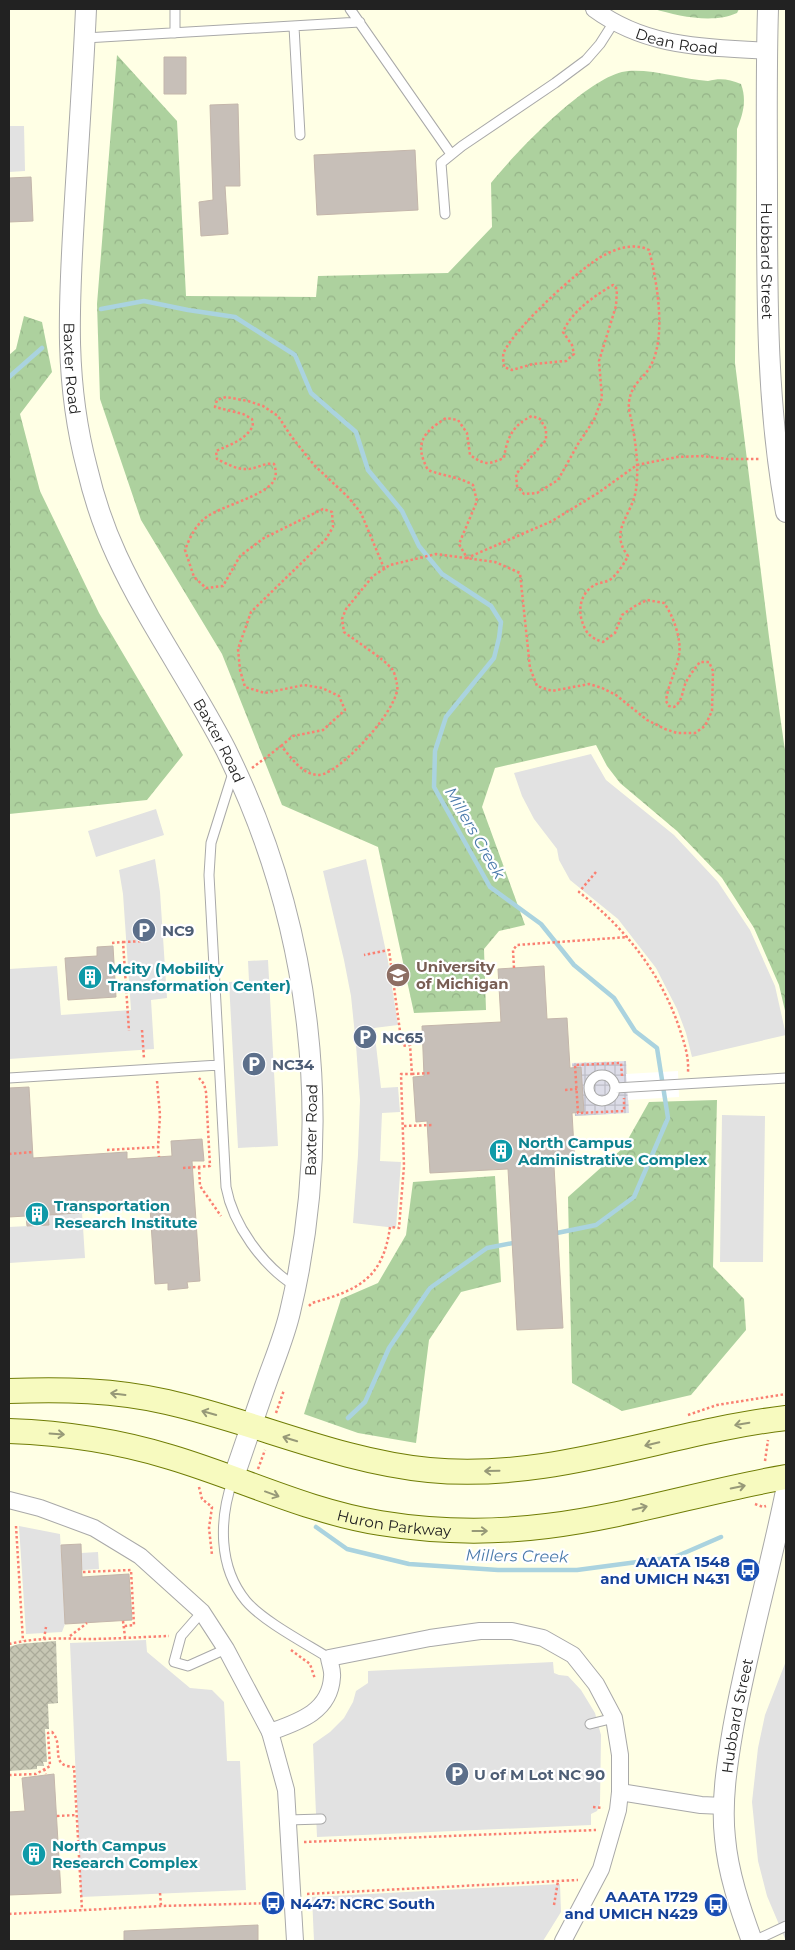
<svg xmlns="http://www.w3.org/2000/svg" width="795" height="1950" font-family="Montserrat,sans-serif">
  <defs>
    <pattern id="construction-cross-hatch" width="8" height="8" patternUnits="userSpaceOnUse" patternTransform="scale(1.25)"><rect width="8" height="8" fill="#c7c7b4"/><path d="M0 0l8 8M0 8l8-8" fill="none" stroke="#abab9a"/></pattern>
    <pattern id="forest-crowns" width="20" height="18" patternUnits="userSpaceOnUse" patternTransform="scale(1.25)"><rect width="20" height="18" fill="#add19e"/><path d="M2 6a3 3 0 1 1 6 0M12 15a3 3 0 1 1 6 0" fill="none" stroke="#95b388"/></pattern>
    <pattern id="plaza-grid" width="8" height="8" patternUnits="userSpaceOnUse" patternTransform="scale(1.25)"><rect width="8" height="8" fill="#dddde8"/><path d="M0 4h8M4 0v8" fill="none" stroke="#bdbdc7"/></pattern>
  </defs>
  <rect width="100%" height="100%" fill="#f2efe9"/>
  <path fill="#ffffe5" d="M9,9H786V1941H9Z"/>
  <path fill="url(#construction-cross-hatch)" d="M56,1641L58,1703L48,1704L49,1729H45L47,1762H43L44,1766H37V1769L9,1771V1647L19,1644Z"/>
  <path fill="url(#forest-crowns)" d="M654,9H739L737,13C713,24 678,16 654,9Z
    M117,55L177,121L186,296L316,297L318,276L448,273L492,227L491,183C516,152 590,74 628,71C653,69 682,79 708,81C720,78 729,79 741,84C747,100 743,114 737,129L735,363L769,637L786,758V1015L779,985L754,928L722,878L677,831L620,783L607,766L596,745L495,768L482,807L525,925L499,931L484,949L486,1010L414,1013L378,847L282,805L222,654L141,520L100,399L97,304Z
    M24,316L42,322L52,372L20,414L40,491L99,613L183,755L147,800L9,814V355L16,349Z
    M717,1100L713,1267L744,1299L746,1330L691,1395L622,1411L572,1383L568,1197L623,1148L649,1102Z
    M495,1176L501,1282L461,1292L429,1340L416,1443L358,1433L304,1414L341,1299L378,1283L406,1235L413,1182Z"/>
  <path fill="#e2e2e2" d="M9,126H24L25,171L9,172Z
    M591,754L606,780L674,835L718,882L750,930L775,986L786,1035L692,1057L686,1033L677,1009L656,968L618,919L570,880L559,860L557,849L534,819L522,796L514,773Z
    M156,809L164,835L96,857L88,831Z
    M155,859L160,892L167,998L151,1000L154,1049L9,1059V969L57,966L61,1015L131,1010L123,894L119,870Z
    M366,859L388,961L398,1025L374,1028L381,1088L398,1087L400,1112L382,1113L380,1161L401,1162L396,1228L353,1223L358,1155L360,1100L356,1045L351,996L344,960L323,871Z
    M268,960L278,1146L238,1148L229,982L249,981L248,961Z
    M722,1115L765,1116L763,1262H720Z
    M82,1212L85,1258L9,1263V1227L48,1225V1215Z
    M19,1526L60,1534L65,1624L62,1632L26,1634Z
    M98,1552L99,1569L82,1570L81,1553Z
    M146,1640L147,1652L190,1688L212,1690L224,1702L227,1761H240L246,1890L81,1897L70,1643Z
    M786,1661V1941L767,1896L758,1861L752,1802L758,1748L765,1715Z
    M553,1662L554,1673L559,1675L568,1676L581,1690L595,1713L601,1735L600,1804L597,1811L591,1814V1825L317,1837L313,1744L330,1732L344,1718L353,1702L356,1691L368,1683V1671Z
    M560,1884L561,1912L543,1941H314L312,1897Z"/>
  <path fill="url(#plaza-grid)" d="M626,1061L629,1113L575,1116L572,1063Z"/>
  <path fill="#fff" d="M678,1071L679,1097L628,1100L626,1074Z"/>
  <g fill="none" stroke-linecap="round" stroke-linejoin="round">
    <path stroke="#aad3df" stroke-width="4.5" d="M101,309L144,301L188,310L235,317L295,355L311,393L356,432L368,470L402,511L419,546L442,574L491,606L501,622L499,638L494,658L446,717L435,751L434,787L490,887L541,924L574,965L614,998L635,1031L657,1048L668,1118L634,1197L596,1225L552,1234
      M9,377L42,348
      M348,1418L365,1402L389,1348L430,1288L487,1248L518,1242
      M316,1527L347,1549L409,1564L498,1570H577L675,1557L721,1537"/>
  </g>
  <path fill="#c7bfb8" stroke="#c4b6ab" d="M164,57H186V94H164Z
    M238,104L240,186H225L228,234L201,236L199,202L213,200L210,105Z
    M415,150L418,210L317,215L314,155Z
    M31,177L33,221L9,222V178Z
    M113,946L116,997L68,1000L65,958L97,956V947Z
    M544,966L547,1019L567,1018L570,1068L581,1067L584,1112L572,1113L575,1165L554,1166L563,1328L517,1330L508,1169L430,1173L427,1121L416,1122L413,1077L424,1076L422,1026L501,1022L498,969Z
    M29,1087L33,1158L127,1152V1159L172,1156L171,1141L202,1139L204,1161H192L200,1281L187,1282L188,1288L168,1290V1283L155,1284L150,1208L48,1215L49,1225L27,1226L26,1216L9,1217V1088Z
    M81,1544L82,1577L129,1574L132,1620L65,1624L61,1545Z
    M54,1774L61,1893L9,1895V1812L25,1811L22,1778Z
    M258,1925V1941H124V1931Z"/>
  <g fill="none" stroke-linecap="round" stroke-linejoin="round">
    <g stroke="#a9a9a9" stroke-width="11">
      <path id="service" d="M350,9L451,154
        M294,27L300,135
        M175,33V9
        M85,38L360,22
        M445,214L441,163L462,146L555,83L586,60L600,44L614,22
        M233,773L211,843L209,875L226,1187C233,1225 263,1266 295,1286
        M589 1088a13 13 0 1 1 26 0a13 13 0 1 1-26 0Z
        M9,1078L219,1065
        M615,1088L786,1078
        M233,1479C219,1519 218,1567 246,1601C263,1621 305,1643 329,1658
        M202,1612L181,1636L174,1662L188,1666L226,1649
        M590,1724L614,1718
        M288,1820L321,1819
        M754,1941L786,1926"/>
    </g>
    <g stroke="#a9a9a9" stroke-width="18">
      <g id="minor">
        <path id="s1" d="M594,9C647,48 705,47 767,51"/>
        <path d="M9,1500L40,1508L94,1528L140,1556L202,1612L226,1649L270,1732C298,1722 330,1712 332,1677C333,1671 330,1664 329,1658L430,1638L480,1631H512L543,1638L573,1655L596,1684L614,1718L620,1755V1792L618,1810L601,1869L563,1941"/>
        <path d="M270,1732L286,1790L295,1941"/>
        <path d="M620,1792L701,1805L724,1806"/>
      </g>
    </g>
    <g stroke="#a9a9a9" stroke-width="22">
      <g id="tertiary">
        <path id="s2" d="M86,9C83,78 78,147 74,216C69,304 64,381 87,468C94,498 104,528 117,556C148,623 192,684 226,750C312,924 335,1123 290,1312C285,1334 276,1356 268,1378C256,1411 245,1445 233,1479"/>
        <path id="s3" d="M768,9C766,72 767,135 767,198C767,303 767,408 786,512"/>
        <path id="s4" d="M752,1941C740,1908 728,1873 725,1838C721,1802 727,1764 733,1729C747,1649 770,1570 786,1491"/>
      </g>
    </g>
    <g stroke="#707d05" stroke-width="26">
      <g id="secondary">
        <path d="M9,1391C62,1389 115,1390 167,1402C256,1422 338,1461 429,1470C552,1482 666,1432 786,1418"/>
        <path id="s5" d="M9,1431C64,1433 118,1441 170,1457C241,1478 306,1511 380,1523C435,1532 492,1533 547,1526C628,1516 706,1491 786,1477"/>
      </g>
    </g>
    <path stroke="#fa8072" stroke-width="2.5" stroke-dasharray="2.5 2.5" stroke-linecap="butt" d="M281,746L293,736L323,730L345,710L339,696L322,688L304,685L265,693L245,687L240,670L238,649L251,612L326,539L333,527L332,512L323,509L264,538L240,556L223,586L206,588L194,577L185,550C190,537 196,524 208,516C223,506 263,496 273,482C277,476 276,470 274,464C265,462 257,469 247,469C237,470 225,463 217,459L216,451C231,444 244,441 253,426L252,419L243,414L215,407L217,400L226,397L248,401L263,406L278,416L291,436L314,465L348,497L361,513L384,568
      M252,768L281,746C292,758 302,775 319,775C340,774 403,705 397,684C396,680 395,673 392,669C384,659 356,641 344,632L342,619L346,609L373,576L390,565L436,554L495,562L520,573L530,668L537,686L552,691L589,684L602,688L616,695L647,720L665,729L677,733H695L705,726L712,711L713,671L709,662H700C695,668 690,675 686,682C682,691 683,701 674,707L669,706L666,701C668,684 677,670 679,655C682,640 673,615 664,603L647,600L635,606L622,615L615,633L603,642C591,638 586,634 582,621C578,608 581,594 593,586C598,582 606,583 611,579C618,573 624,564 628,556C608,530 633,515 636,489C639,469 636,444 632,424C631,417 628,409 629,402C632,381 645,379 652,363C666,334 657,281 649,250C633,242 614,249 599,258C576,272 515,328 504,352C502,356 504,363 504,367L512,370L533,364L566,361L574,354L572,345L563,332C571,312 594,296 613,285L617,289L616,306L599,361L602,398L594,420L578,444L558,480L537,493L524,494L517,486L516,474L546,440V429L540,419L532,416C513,425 507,437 504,458C487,465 485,465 470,455L467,433L458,420L446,418C422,433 414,444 428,470C443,476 460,477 473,485L477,501L459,544L467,558L552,521L598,493L637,465L677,457L702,456L727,459H760
      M596,872L579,892C625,928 660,972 679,1027C684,1042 689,1056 688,1072
      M123,942L144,941
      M112,943L123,942L129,1031
      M514,968L513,950L517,945L628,937
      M142,1030L144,1059
      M412,1074L430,1073
      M622,1076L621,1063L575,1065L578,1113L624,1111V1098
      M157,1081L160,1115L158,1147
      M565,1090L577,1089
      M404,1126L433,1125
      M107,1150L158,1147L159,1157
      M9,1154L33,1152
      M199,1167L200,1186L221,1216
      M183,1168L210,1166L206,1092L204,1084L199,1078
      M309,1306L312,1303C358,1290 383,1279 390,1227L399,1228L404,1166L401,1074H412L410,1045L402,1046L389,950L364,955
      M276,1413L284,1390
      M688,1415L717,1405L786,1394
      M765,1461L768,1440
      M258,1469L265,1450
      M199,1487L202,1499L212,1507L209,1528L212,1555
      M755,1504L763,1507L766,1506
      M16,1526L23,1641
      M83,1572L131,1570L134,1625L124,1626
      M123,1621L125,1637
      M70,1636L87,1623
      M44,1639L46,1627
      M9,1644C34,1638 59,1638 85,1639C113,1639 141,1637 169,1636
      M291,1650L310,1664L315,1679
      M44,1769L46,1774
      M9,1775L36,1774L50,1766L48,1733L52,1732C65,1745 48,1766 74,1767L82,1910
      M593,1807L603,1808
      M57,1816L77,1815
      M304,1842L596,1830
      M160,1893L161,1906
      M307,1894L578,1880
      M554,1905L558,1881
      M9,1914L161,1906L273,1903"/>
    <use href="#service" stroke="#fff" stroke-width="9"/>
    <use href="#minor" stroke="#fff" stroke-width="16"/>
    <use href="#tertiary" stroke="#fff" stroke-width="20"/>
    <use href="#secondary" stroke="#f7fabf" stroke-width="24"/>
  </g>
  <defs><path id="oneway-shaft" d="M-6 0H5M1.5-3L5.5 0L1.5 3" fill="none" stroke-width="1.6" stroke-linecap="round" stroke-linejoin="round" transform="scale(1.25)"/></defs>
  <g stroke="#979978">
    <use href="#oneway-shaft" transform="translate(118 1394) rotate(-173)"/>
    <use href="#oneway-shaft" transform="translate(209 1413) rotate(-164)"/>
    <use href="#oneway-shaft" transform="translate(742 1424) rotate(170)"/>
    <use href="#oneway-shaft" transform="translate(57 1434) rotate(4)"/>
    <use href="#oneway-shaft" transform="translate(290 1439) rotate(-163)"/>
    <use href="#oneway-shaft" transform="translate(652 1444) rotate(167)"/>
    <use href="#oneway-shaft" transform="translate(492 1471) rotate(179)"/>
    <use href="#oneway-shaft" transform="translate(738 1487) rotate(-12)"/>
    <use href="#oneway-shaft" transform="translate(272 1494) rotate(20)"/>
    <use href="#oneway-shaft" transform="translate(640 1508) rotate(-13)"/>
    <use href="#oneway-shaft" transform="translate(480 1531)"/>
  </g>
  <defs>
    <g id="parking-disc" transform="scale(1.25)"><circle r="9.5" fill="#5c6f8a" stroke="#fff"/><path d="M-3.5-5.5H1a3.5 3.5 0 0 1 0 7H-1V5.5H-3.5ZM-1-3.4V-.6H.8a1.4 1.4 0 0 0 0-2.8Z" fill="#fff"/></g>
    <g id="university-disc" transform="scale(1.25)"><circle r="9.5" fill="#8d6e63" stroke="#fff"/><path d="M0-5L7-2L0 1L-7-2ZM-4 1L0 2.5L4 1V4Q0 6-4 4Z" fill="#fff"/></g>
    <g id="building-disc" transform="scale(1.25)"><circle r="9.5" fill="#0f9aa8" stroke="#fff"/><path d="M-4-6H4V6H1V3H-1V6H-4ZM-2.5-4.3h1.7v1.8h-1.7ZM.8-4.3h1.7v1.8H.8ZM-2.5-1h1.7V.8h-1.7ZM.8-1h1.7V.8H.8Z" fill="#fff"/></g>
    <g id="bus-disc" transform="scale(1.25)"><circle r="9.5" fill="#1a4fb4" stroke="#fff"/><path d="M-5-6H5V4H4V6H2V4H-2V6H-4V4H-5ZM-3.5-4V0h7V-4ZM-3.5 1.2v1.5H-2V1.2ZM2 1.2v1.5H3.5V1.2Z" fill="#fff"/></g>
  </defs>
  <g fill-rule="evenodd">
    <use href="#parking-disc" x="144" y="930"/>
    <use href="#university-disc" x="398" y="975"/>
    <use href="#building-disc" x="90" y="977"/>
    <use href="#parking-disc" x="365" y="1037"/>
    <use href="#parking-disc" x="254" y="1064"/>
    <use href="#building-disc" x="501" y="1151"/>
    <use href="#building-disc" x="37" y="1214"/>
    <use href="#bus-disc" x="748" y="1570"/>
    <use href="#parking-disc" x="457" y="1774"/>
    <use href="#building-disc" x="34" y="1854"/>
    <use href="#bus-disc" x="273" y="1903"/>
    <use href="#bus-disc" x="716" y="1905"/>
  </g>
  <g text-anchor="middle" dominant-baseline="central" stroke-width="4.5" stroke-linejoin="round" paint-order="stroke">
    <g font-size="15" fill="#222" stroke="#fff">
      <text stroke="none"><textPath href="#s1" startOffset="90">Dean Road</textPath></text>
      <text stroke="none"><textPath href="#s3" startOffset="252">Hubbard Street</textPath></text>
      <text stroke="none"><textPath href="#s2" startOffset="360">Baxter Road</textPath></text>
      <text stroke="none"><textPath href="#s2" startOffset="765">Baxter Road</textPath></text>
      <text transform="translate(311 1130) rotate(-89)">Baxter Road</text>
      <text stroke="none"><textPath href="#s5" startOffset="398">Huron Parkway</textPath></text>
      <text stroke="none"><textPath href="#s4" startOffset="230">Hubbard Street</textPath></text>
    </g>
    <g font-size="15" font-weight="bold" fill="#4e5e75" stroke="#fff" text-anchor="start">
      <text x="162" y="930">NC9</text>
      <text x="382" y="1037">NC65</text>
      <text x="272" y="1064">NC34</text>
      <text x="474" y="1774">U of M Lot NC 90</text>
    </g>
    <g font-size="15" font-weight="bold" fill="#785e54" stroke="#fff" text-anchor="start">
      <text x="416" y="966">University<tspan x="416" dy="17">of Michigan</tspan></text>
    </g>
    <g font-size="15" font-weight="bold" fill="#0d838f" stroke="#fff" text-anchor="start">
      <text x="108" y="968">Mcity (Mobility<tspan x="108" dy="17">Transformation Center)</tspan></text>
      <text x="518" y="1142">North Campus<tspan x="518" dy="17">Administrative Complex</tspan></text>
      <text x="54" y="1205">Transportation<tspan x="54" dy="17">Research Institute</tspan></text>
      <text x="52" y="1845">North Campus<tspan x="52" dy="17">Research Complex</tspan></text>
    </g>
    <g font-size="15" font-weight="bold" fill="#164399" stroke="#fff" text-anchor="end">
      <text x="730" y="1561">AAATA 1548<tspan x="730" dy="17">and UMICH N431</tspan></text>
      <text x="698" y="1896">AAATA 1729<tspan x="698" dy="17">and UMICH N429</tspan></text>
      <text x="290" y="1903" text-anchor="start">N447: NCRC South</text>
    </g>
    <g font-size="16" font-style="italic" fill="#4a7aab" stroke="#fff">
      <text transform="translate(475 833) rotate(60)">Millers Creek</text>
      <text transform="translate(517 1556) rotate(1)">Millers Creek</text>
    </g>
  </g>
  <rect width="795" height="1950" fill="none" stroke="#222222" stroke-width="20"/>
</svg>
